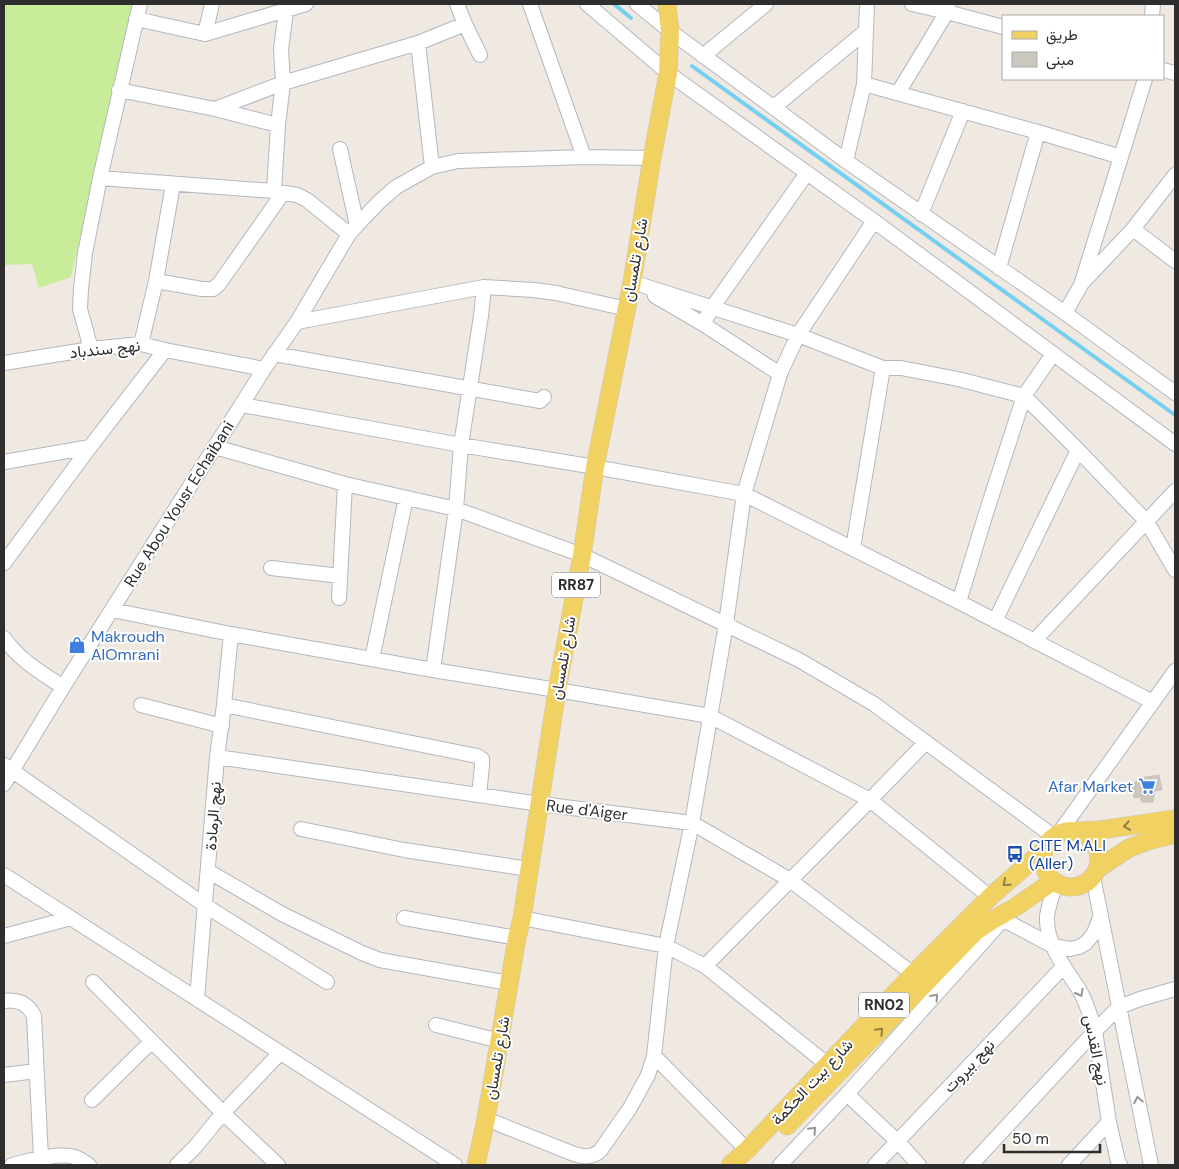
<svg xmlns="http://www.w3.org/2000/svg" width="1179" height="1169" font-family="'DM Sans',Vazirmatn,sans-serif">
  <rect width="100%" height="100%" fill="#efe9e1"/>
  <path fill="#c9ec9a" d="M4,4H135L71,277L39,288L32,264L4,265Z"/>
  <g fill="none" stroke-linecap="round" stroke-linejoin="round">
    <path stroke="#75cff0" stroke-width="4" d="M614,4L631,18
      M692,66L1175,415"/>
  </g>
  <path fill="#cbc7bf" stroke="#cbc5ba" d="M1159,775L1162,790L1155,791L1153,802H1142L1140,797L1134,798L1132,783L1136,782L1139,778Z"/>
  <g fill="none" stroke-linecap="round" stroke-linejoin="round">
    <g stroke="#b4b7c1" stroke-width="16">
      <path id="minor" d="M457,4L465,24L480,55
        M530,4L584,157
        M587,4L668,73L874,221L1175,444
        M637,4L670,31L846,161L1065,313L1175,393
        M912,4L947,12L948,4
        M1152,16L1153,4
        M136,19L205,34L306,4
        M205,34L212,4
        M418,43L432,167
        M703,56L766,4
        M1163,70L1175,73
        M864,84L1038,132L1121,157
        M119,90L215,109L278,125
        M898,93L947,12L1003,27
        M774,107L866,31
        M215,109L283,83L418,43L465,24
        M340,149L357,225
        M846,161L864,84L867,4
        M100,178L274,191L297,195L307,200L349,234
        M274,191L278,125L283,83L281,49L287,4
        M921,214L963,111
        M1133,229L1175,261
        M999,268L1038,132
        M156,281L202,289H213L219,284L283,193
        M632,282L798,335L883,368H901L958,379L1024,396L1078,450L1147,522L1175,570
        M1083,282L1133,229L1175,175
        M655,296L703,324L780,374
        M1065,313L1081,285L1121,157L1145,79
        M297,322L484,287L534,290L556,293L627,309
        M703,324L712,308L807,173
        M141,344L156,281L173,184
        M91,349L80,309L81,289L85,253L100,178L140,4
        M274,354L540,401L544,397
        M4,363L91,349L141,344L165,350L264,369
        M242,405L461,445L595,467L744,494L959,602L1153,702
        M215,447L345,484L456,509L582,555L799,660L874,704L1053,836
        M4,462L90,447
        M853,548L883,368
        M4,563L90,447L165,350
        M271,568L340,576
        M339,598L345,484
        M959,602L987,510L1024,396L1053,354
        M112,610L231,634L433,670L557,690L710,716L870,800L990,897
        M995,621L1078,450
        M4,638C19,660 42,673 63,687
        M1034,641L1175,491
        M372,659L406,498
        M433,670L456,509L461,445L481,316L484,287
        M141,705L222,726
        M224,705L477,756L482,759V766L479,795
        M217,757L540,804L692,823L790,880L913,974
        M4,765L206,906L327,982
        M4,784L63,687L264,369L297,322L349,234L357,225L379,202L396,187L432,167L458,161L584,157L652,158
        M301,829L404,850L529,869
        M1059,833L1175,671
        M208,871L282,914L362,953L380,960L509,983
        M4,875L455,1165
        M1093,877L1151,1165
        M1056,883C1053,894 1048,906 1047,917C1046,945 1066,969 1080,991C1087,1004 1091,1017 1095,1031L1109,1122L1118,1161L1120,1165
        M404,918L517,938
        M522,918L666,946L705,966L828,1065
        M1004,920L1053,946L1070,949L1079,947L1086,943L1094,933L1101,915
        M4,936L71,918
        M705,966L870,800L926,742
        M93,982L223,1113L278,1165
        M197,999L217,757L224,705L231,634
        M4,1001C17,999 28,1003 34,1016L41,1158
        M436,1025L500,1041
        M654,1056L747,1150
        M4,1075L36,1071
        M847,1094L898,1142L919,1165
        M92,1100L152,1041
        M486,1119L574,1154C584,1157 592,1158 600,1151L630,1108L648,1075L654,1056L666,946L692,823L726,624L744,494L780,374L798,335L874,221
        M12,1165C29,1161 58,1152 75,1157C80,1159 85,1162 89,1165
        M177,1165L195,1147L223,1113L280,1053
        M780,1165L847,1094L1008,914
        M875,1165L1063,967
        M971,1165L1095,1031L1119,1007L1140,999L1175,989
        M1069,1165L1109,1122"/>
    </g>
    <g stroke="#c9c9c9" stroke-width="19">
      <path id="major" d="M1043 859a28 28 0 1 1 56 0a28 28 0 1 1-56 0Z
        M1077,831L1100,830L1175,819
        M1099,868L1129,848L1148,841L1175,834
        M787,1126L976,931L994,919L1014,908L1053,881
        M476,1165L486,1119L517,938L522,918L557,690L582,555L595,467L632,282L652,158L668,73L670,31L667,4
        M730,1165L747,1150L913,974L990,897L1043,851"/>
    </g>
    <use href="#minor" stroke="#fff" stroke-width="14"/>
    <use href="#major" stroke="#f2d163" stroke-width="18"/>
  </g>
  <defs><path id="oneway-chevron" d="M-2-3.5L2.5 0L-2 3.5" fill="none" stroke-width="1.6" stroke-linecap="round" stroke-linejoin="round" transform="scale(1.25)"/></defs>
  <g stroke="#908048">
    <use href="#oneway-chevron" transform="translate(1127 826) rotate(171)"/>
    <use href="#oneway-chevron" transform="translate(1006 883) rotate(139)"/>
    <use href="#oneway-chevron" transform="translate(880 1031) rotate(-46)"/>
  </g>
  <g stroke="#969696">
    <use href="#oneway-chevron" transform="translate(1080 993) rotate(60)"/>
    <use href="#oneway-chevron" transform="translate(935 997) rotate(-48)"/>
    <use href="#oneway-chevron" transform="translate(1138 1100) rotate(-101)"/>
    <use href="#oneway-chevron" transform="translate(813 1130) rotate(-47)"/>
  </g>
  <defs>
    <g id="shop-bare" transform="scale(1.35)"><path d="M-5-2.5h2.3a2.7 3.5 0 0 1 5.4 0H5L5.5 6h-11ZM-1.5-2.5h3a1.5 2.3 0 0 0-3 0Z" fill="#3f7fe0" stroke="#fff" stroke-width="2.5" paint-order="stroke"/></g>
    <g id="supermarket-bare" transform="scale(1.35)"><path d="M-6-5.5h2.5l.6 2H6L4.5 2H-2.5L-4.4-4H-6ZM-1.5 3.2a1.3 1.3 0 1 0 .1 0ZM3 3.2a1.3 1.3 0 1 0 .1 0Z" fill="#3f7fe0" stroke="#fff" stroke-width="2.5" paint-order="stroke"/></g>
    <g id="bus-bare" transform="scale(1.35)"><path d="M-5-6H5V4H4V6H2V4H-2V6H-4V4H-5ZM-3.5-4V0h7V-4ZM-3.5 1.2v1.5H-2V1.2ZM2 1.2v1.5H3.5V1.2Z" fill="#1a4fb4" stroke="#fff" stroke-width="2.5" paint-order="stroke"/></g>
  </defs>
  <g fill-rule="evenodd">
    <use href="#shop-bare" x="77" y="645"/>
    <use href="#supermarket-bare" x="1147" y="786"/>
    <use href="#bus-bare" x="1015" y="854"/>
  </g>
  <g text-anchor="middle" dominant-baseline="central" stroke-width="4" stroke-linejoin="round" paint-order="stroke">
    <g fill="#fff" stroke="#6d6d6d" stroke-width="1">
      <rect x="552" y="572.5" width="48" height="25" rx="4"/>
      <rect x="859" y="992.5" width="50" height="25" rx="4"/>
    </g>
    <g font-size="15" font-weight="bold" fill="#2e2e2e">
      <text x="576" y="585">RR87</text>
      <text x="884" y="1005">RN02</text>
    </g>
    <g font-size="16" fill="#2e2e2e" stroke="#fff">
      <text transform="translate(635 260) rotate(-80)">شارع تلمسان</text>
      <text transform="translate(105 349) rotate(-6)">نهج سندباد</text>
      <text transform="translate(179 504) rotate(-58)">Rue Abou Yousr Echaibani</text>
      <text transform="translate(563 658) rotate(-80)">شارع تلمسان</text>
      <text transform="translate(587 810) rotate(7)">Rue d'Aiger</text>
      <text transform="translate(213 816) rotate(-86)">نهج الرمادة</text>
      <text transform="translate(1096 1050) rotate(79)">نهج القدس</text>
      <text transform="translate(497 1058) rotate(-80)">شارع تلمسان</text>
      <text transform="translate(969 1066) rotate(-47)">نهج بيروت</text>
      <text transform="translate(812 1082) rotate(-47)">شارع بيت الحكمة</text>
    </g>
    <g font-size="16" fill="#366cbe" stroke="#fff" text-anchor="start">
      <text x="91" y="636">Makroudh<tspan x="91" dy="18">AlOmrani</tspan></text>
      <text x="1133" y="786" text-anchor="end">Afar Market</text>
    </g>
    <g font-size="16" fill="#164399" stroke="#fff" text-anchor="start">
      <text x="1029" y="845">CITE M.ALI<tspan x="1029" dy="18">(Aller)</tspan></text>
    </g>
  </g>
  <rect width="1179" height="1169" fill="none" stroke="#2e2e2e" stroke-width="10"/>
  <rect x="1002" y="15" width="162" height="65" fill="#ffffff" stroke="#ababab"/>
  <rect x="1012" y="31" width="25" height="8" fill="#f2d163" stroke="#ababab"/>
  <text x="1046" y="40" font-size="15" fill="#2e2e2e">طريق</text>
  <rect x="1012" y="52" width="25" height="15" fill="#cbc7bf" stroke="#ababab"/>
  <text x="1046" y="65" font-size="15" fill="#2e2e2e">مبنى</text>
  <path d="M1004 1144v8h96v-8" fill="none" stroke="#2e2e2e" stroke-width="2.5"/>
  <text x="1012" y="1144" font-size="15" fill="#2e2e2e" stroke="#ffffff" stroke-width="4" paint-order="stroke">50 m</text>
</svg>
